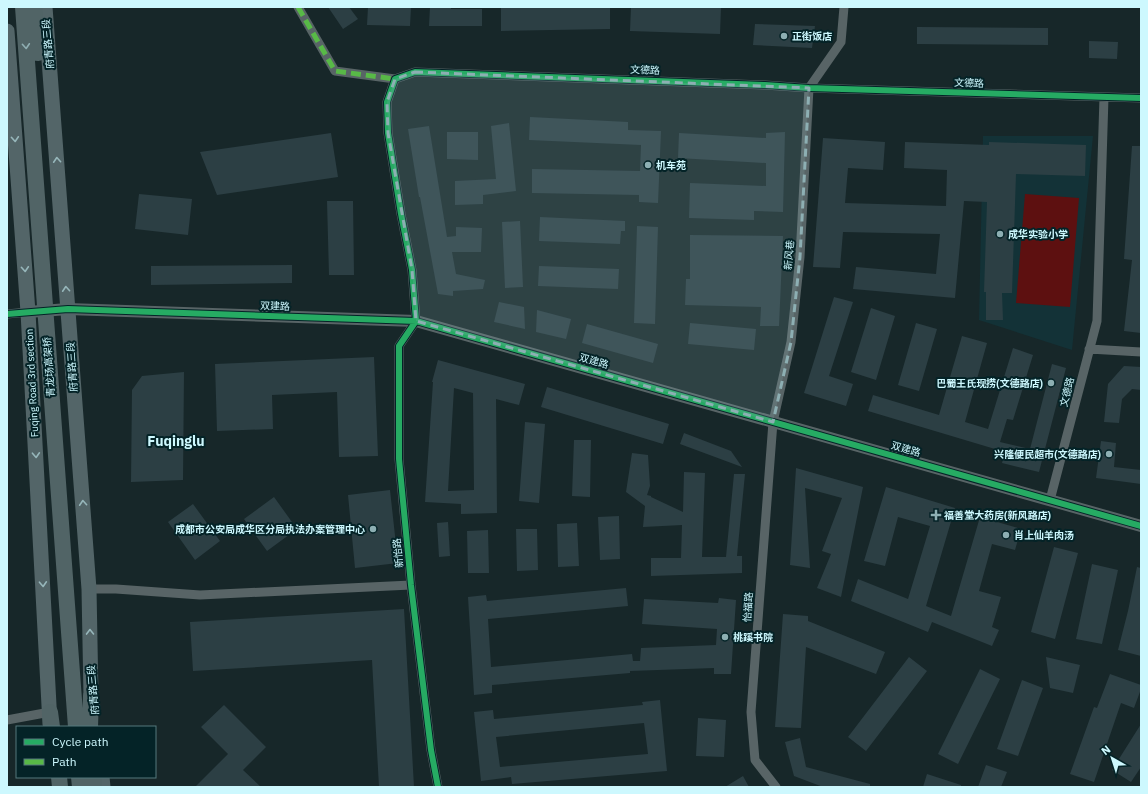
<svg xmlns="http://www.w3.org/2000/svg" width="1148" height="794" font-family="'IBM Plex Sans','Noto Sans SC',sans-serif">
  <rect width="100%" height="100%" fill="#172729"/>
  <path fill="#133237" d="M983,136H1093L1072,350L979,320Z"/>
  <path fill="#5d1010" d="M1025,194L1079,198L1070,307L1016,303Z"/>
  <path fill="#2c3f44" fill-rule="evenodd" d="M328,7H349L358,19L343,29Z
    M368,7H411L410,26L367,25Z
    M430,7H451V9H482V26H429Z
    M501,7H610V29L501,31Z
    M631,7H721L720,34L630,31Z
    M755,24L815,26L812,48L753,45Z
    M917,27L1048,28V45L917,44Z
    M1089,41L1118,42L1117,59L1089,58Z
    M530,117L628,122V130L661,131L658,203L639,202V195L532,193V169L640,171L641,145L529,140Z
    M509,123L516,191L483,195V204L455,205V181L496,179L491,126Z
    M429,126L447,237L456,236V227L482,228L481,252H452L456,274L485,280L483,289L453,291V296L438,294L420,197H419L408,129Z
    M447,132H478V160L447,159Z
    M785,132L783,212L754,211V220L689,218L690,183L766,186V163L678,158L679,133L766,138V133Z
    M331,133L338,177L217,195L200,152Z
    M823,138L885,142L883,170L848,168L845,203L946,206L947,170L904,168L905,142L989,145V142L1086,145L1085,176L1016,174L1012,293H1002L1003,320H986V292H984L987,202L964,201L955,298L853,289L856,267L936,274L940,234L843,232L840,268L813,267Z
    M1132,146H1141V333L1124,331L1132,260L1124,259Z
    M139,194L192,199L188,235L135,229Z
    M327,201H353L354,275H329Z
    M540,217L625,221V231H621L620,244L539,241Z
    M520,221L523,287L505,288L502,222Z
    M637,226L658,227L655,324L634,323Z
    M690,235L783,236L779,326H760L761,307L685,305L686,279H690Z
    M292,265V283L151,285V266Z
    M539,266L619,269L618,289L538,286Z
    M834,297L853,302L829,376L853,384L846,406L804,393Z
    M499,302L524,307L525,329L494,322Z
    M871,308L895,316L876,380L851,372Z
    M537,310L571,319L566,339L536,332Z
    M690,323L756,329L754,350L688,344Z
    M916,323L937,329L919,391L898,385Z
    M587,324L658,344L653,363L582,343Z
    M962,336L987,343L965,422L988,429L1013,348L1033,355L1013,420L1007,419L1000,442L1030,449L1052,364L1066,368L1039,472L1002,463L1005,452L868,411L873,395L939,415Z
    M374,357L378,456L339,457L337,392L272,395L273,429L217,431L215,364Z
    M438,360L525,384L519,405L496,399L497,513L461,514V504L425,502L433,382H432ZM454,388L473,393L474,490L448,491Z
    M1124,366L1141,367V390L1132,389L1122,399L1119,423L1104,422L1108,384Z
    M184,372L183,480L131,482L132,390L142,376Z
    M547,387L669,424L663,444L541,407Z
    M525,422L545,424L539,503L519,501Z
    M684,433L731,451L742,467L680,444Z
    M574,440H591L590,497L572,496Z
    M1101,441L1116,443L1114,467L1141,470V484L1096,478Z
    M632,453L648,455L650,486L647,495L651,496V497L683,512L684,472L705,473L702,557H726L734,474H745L737,556H742V573L651,576V558H681L682,525L643,527L645,506L626,492Z
    M796,468L863,487L841,597L817,588L831,554L822,551L842,498L805,488L810,568L790,565Z
    M886,487L955,508L926,606L951,616L980,517L1021,529L1015,550L992,544L979,591L1001,597L992,627L999,630L992,646L932,622L928,632L851,601L858,579L908,599L930,526L898,517L885,566L864,561Z
    M390,490L398,563L355,568L348,495Z
    M274,497L297,529L267,551L244,519Z
    M193,504L220,541L195,560L168,522Z
    M619,516L620,559L600,560L598,517Z
    M448,522L450,556L439,557L437,523Z
    M577,523L579,566L558,567L557,524Z
    M516,529H537L538,570L517,571Z
    M488,530L489,573H468L467,531Z
    M1054,547L1078,553L1055,639L1031,632Z
    M1092,564L1118,570L1102,644L1076,639Z
    M1137,567L1141,568V656L1118,650L1128,611Z
    M626,588L628,606L488,619L491,667L632,654L633,661H640L641,648L716,645L717,629L642,624L644,599L718,603L719,598L736,600L731,674H714V668L630,671V673L492,685V693L474,695L468,597L486,595L487,601Z
    M404,609L414,787H379L372,660L193,671L190,622Z
    M783,614L808,616V621L885,652L876,674L806,647L801,728L775,727Z
    M909,657L927,671L866,751L848,737Z
    M1046,657L1080,665L1073,693L1050,688Z
    M980,669L1000,679L958,764L938,754Z
    M1110,674L1141,685V689L1134,708L1121,703L1094,782L1070,774L1094,707L1097,708Z
    M1022,680L1043,688L1018,756L997,749Z
    M660,700L667,771L512,784L511,777L481,781L474,712L493,710L494,719L643,705L642,702ZM644,723L648,754L500,767L496,737Z
    M224,705L266,747L243,770L261,787H195L228,754L201,727Z
    M698,718L726,720L724,757L696,756Z
    M1141,724V767L1131,782L1112,770Z
    M800,738L806,767L870,784V787H823L794,776L785,742Z
    M986,765L1007,772L1001,787H978Z
    M927,774L961,785V787H923Z
    M743,776L749,787H725Z"/>
  <g fill="none" stroke-linecap="round" stroke-linejoin="round">
    <path stroke="#586466" stroke-width="9" d="M298,7L335,71L395,79
      M7,314L28,312
      M1089,349L1141,352
      M1050,500L1097,321L1104,97
      M89,589H116L200,595L411,585
      M7,720L50,712
      M438,787L431,750L411,585L399,459V346L416,321L412,270L401,214L388,133L387,102L395,79L415,72L765,85L809,88L1141,98
      M776,787L755,760L751,712L773,422L791,342L800,257L809,88L841,42L844,7"/>
    <path stroke="#586466" stroke-width="12" d="M28,312L68,309L416,321L1141,526"/>
    <path stroke="#536568" stroke-width="15" d="M45,7L89,589L91,696L93,708
      M7,31L28,312L50,724
      M102,777L103,787"/>
    <path stroke="#516466" stroke-width="16" d="M23,7L76,727
      M34,7L38,53
      M50,712L52,727
      M90,727L91,696
      M59,777L60,787
      M79,777L80,787
      M94,777V787"/>
    <path stroke="#58b947" stroke-width="5" stroke-dasharray="10 5" stroke-linecap="butt" d="M298,7L335,71L395,79"/>
    <g stroke="#042327" stroke-width="8">
      <path id="cycleway" d="M7,314L68,309L416,321L1141,526
        M438,787L431,750L411,585L399,459V346L416,321L412,270L401,214L388,133L387,102L395,79L415,72L765,85L809,88L1141,98"/>
    </g>
    <use href="#cycleway" stroke="#26ab63" stroke-width="6"/>
  </g>
  <defs><path id="oneway-chevron" d="M-2-3.5L2.5 0L-2 3.5" fill="none" stroke-width="1.6" stroke-linecap="round" stroke-linejoin="round"/></defs>
  <use stroke="#8faeb2" href="#oneway-chevron" transform="translate(26 46) rotate(86)"/>
  <g stroke="#96b6ba">
    <use href="#oneway-chevron" transform="translate(15 139) rotate(86)"/>
    <use href="#oneway-chevron" transform="translate(57 160) rotate(-94)"/>
    <use href="#oneway-chevron" transform="translate(25 269) rotate(86)"/>
    <use href="#oneway-chevron" transform="translate(66 289) rotate(-94)"/>
    <use href="#oneway-chevron" transform="translate(36 455) rotate(87)"/>
    <use href="#oneway-chevron" transform="translate(83 503) rotate(-94)"/>
    <use href="#oneway-chevron" transform="translate(43 584) rotate(87)"/>
    <use href="#oneway-chevron" transform="translate(90 632) rotate(-91)"/>
  </g>
  <path fill="#8dafb3" fill-opacity="0.2" stroke="#8dafb3" stroke-width="3" stroke-dasharray="8 5" stroke-linejoin="round" d="M415,72L809,88L800,257L791,342L773,422L416,321L412,270L388,133L387,102L395,79Z"/>
  <g fill="#8dafb3" stroke="#042327" stroke-width="1.5">
    <circle cx="784" cy="36" r="4"/>
    <circle cx="648" cy="165" r="4"/>
    <circle cx="1000" cy="234" r="4"/>
    <circle cx="1051" cy="383" r="4"/>
    <circle cx="1109" cy="454" r="4"/>
    <path d="M934 509h4v4h4v4h-4v4h-4v-4h-4v-4h4z"/>
    <circle cx="373" cy="529" r="4"/>
    <circle cx="1006" cy="535" r="4"/>
    <circle cx="725" cy="637" r="4"/>
  </g>
  <g text-anchor="middle" dominant-baseline="central" stroke-width="4" stroke-linejoin="round" paint-order="stroke">
    <g font-size="10" font-weight="bold" fill="#cdf8fe" stroke="#042327" text-anchor="start">
      <text x="792" y="36">正街饭店</text>
      <text x="656" y="165">机车苑</text>
      <text x="1008" y="234">成华实验小学</text>
      <text x="1043" y="383" text-anchor="end">巴蜀王氏现捞(文德路店)</text>
      <text x="1101" y="454" text-anchor="end">兴隆便民超市(文德路店)</text>
      <text x="944" y="515">福善堂大药房(新风路店)</text>
      <text x="365" y="529" text-anchor="end">成都市公安局成华区分局执法办案管理中心</text>
      <text x="1014" y="535">肖上仙羊肉汤</text>
      <text x="733" y="637">桃蹊书院</text>
    </g>
    <g font-size="10" fill="#cdf8fe" stroke="#042327">
      <text transform="translate(48 44) rotate(-95)">府青路三段</text>
      <text transform="translate(645 70) rotate(2)">文德路</text>
      <text transform="translate(969 83) rotate(2)">文德路</text>
      <text transform="translate(789 255) rotate(-85)">新风巷</text>
      <text transform="translate(275 306) rotate(2)">双建路</text>
      <text transform="translate(594 361) rotate(16)">双建路</text>
      <text transform="translate(49 367) rotate(-94)">青龙场高架桥</text>
      <text transform="translate(72 367) rotate(-94)">府青路三段</text>
      <text transform="translate(32 383) rotate(-93)">Fuqing Road 3rd section</text>
      <text transform="translate(1067 392) rotate(-76)">文德路</text>
      <text transform="translate(906 449) rotate(16)">双建路</text>
      <text transform="translate(398 553) rotate(-96)">新怡路</text>
      <text transform="translate(748 607) rotate(-86)">怡福路</text>
      <text transform="translate(93 690) rotate(-95)">府青路三段</text>
    </g>
    <g font-size="14" font-weight="bold" fill="#cdf8fe" stroke="#042327">
      <text x="176" y="441">Fuqinglu</text>
    </g>
  </g>
  <rect width="1148" height="794" fill="none" stroke="#cdf8fe" stroke-width="16"/>
  <rect x="16" y="726" width="140" height="52" fill="#042327" stroke="#54787d"/>
  <rect x="24" y="739" width="20" height="6" fill="#26ab63" stroke="#54787d"/>
  <text x="52" y="746" font-size="12" fill="#cdf8fe">Cycle path</text>
  <rect x="24" y="759" width="20" height="6" fill="#58b947" stroke="#54787d"/>
  <text x="52" y="766" font-size="12" fill="#cdf8fe">Path</text>
  <g transform="translate(1112 758) rotate(321)" stroke="#042327" stroke-width="3" paint-order="stroke">
  <path d="M0-3L7 15L0 10L-7 15Z" fill="#cdf8fe"/>
  <text y="-6" font-size="11" font-weight="bold" text-anchor="middle" fill="#cdf8fe">N</text>
  </g>
</svg>
